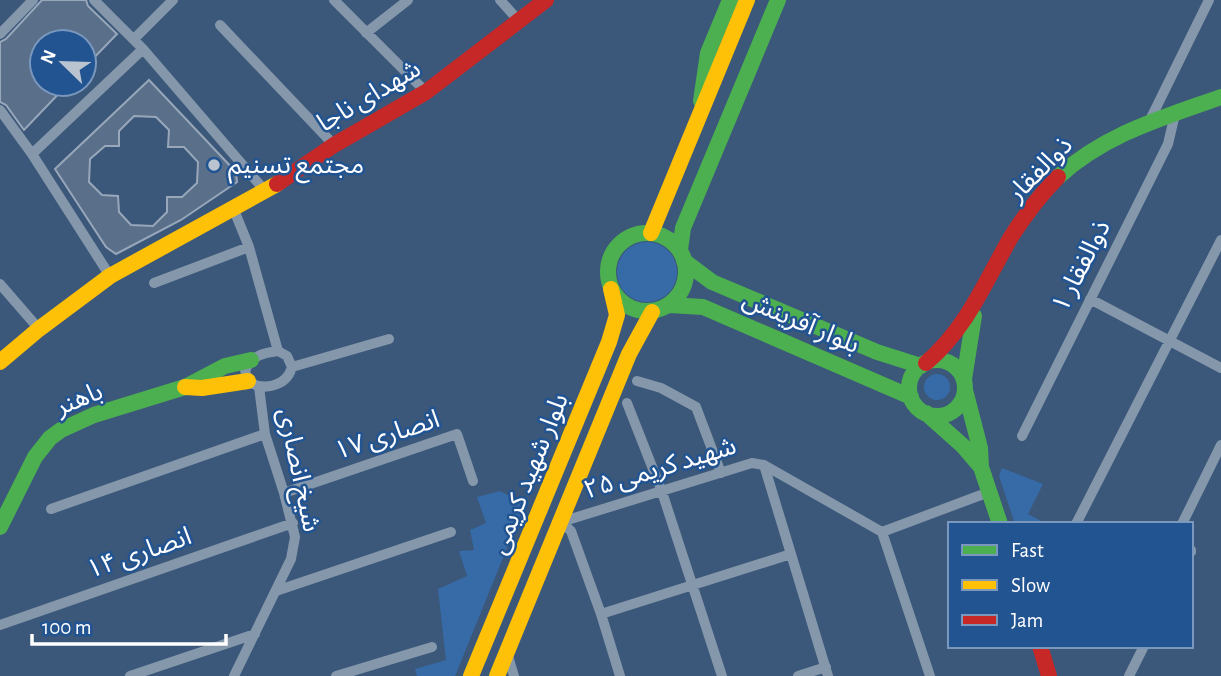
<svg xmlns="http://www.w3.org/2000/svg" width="1221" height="676" font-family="'Alegreya Sans','Noto Sans Arabic',sans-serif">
  <rect width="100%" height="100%" fill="#3b5779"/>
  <path fill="#376ba8" d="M617 272a30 30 0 1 1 60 0a30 30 0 1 1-60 0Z
    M924 387a13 13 0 1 1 26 0a13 13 0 1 1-26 0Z
    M1002,468L1043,484L1028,514L1047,524H1015L999,476Z
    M500,491L525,504L455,676H417L415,669L446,660L438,589L467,576L459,551L474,550L470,530L486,523L477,497Z"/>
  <path fill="#596f8a" stroke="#98a7ba" stroke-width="2" fill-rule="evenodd" d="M42,0H86L88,6L117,34L84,68V42H42V84H68L24,130L6,105L0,102V42L6,39Z
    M149,80L236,172L237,182L181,220L116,254L106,247L55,169ZM134,116L156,117L169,130L168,147H184L198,162L197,183L182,197H167V212L153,226L131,225L119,212L118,196L102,195L89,182L90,159L105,146H119V131Z"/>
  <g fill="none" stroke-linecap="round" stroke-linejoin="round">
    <path stroke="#8497ab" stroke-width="10" d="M94,0L143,49L266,192
      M334,0L426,92
      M500,0L520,22
      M220,25L334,145
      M366,33L408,0
      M0,34L33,0
      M134,39L173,0
      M0,110L32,154L110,276
      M1149,122L1209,0
      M32,154L143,49
      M234,210L249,247L278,351
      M154,283L249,247
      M0,284L39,329
      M1090,299L1221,368
      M278,351L287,356L292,367C287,386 263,392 248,381L245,370C253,355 263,353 278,351Z
      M292,367L389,339
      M637,381L661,388L696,407L721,473
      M627,403L662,492L722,676
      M1022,436L1168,144L1175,114
      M764,465L828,676
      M284,493L457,434L473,481
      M51,509L265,434
      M1076,524L1221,240
      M1182,524L1221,445
      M882,532L930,676
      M882,532L989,492
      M1191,550V552
      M276,591L451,532
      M601,614L791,554
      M0,625L293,523
      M507,653L514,676
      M130,676L255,634
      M234,676L291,559L295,537L284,493L265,434L259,387
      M336,676L432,647
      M620,676L601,614L571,531L561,522L752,463L764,465L882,532
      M798,676L826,667
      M1129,676L1144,646"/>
    <path stroke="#4caf50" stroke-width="16" d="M701,101L708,53L730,0
      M1058,177C1105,134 1162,118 1221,97
      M608 272a39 39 0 1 1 78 0a39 39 0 1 1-78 0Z
      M680,250L683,228L778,0
      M684,261L712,282L877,352L921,366
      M669,305L703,307L911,397
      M909 388a28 28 0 1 1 56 0a28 28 0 1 1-56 0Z
      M964,379L974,316
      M965,390L980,448L981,467L1000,524
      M926,413L963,446L981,467
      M0,527L35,457L50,438L61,430L94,415L185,387L225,366L251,360"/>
    <path stroke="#ffc107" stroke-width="16" d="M651,233L747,0
      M0,362L39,329L110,276L277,184
      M185,387L202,388L248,381
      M471,676L609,342L617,315L611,289
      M497,676L629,354L652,312"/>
    <path stroke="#c62828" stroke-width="16" d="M277,184L334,145L426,92L546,0
      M926,363C967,328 985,282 1011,237C1025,215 1040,195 1058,177
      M1040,646L1049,676"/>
  </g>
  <circle fill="#bac4d0" stroke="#225492" stroke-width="2.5" cx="214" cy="165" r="7"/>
  <g text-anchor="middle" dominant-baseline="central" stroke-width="5" stroke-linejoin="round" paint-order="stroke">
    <g font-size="26" fill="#fff" stroke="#225492">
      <text transform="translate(369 96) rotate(-31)">شهدای ناجا</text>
      <text transform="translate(1040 169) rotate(-45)">ذوالفقار</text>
      <text transform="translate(1081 266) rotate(-63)">ذوالفقار ۱</text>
      <text transform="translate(801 322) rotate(23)">بلوار آفرینش</text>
      <text transform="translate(79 399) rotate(-22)">باهنر</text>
      <text transform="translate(387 435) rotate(-18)">انصاری ۱۷</text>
      <text transform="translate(660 468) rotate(-17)">شهید کریمی ۲۵</text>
      <text transform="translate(299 470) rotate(78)">شیخ انصاری</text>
      <text transform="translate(529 474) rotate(-68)">بلوار شهید کریمی</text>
      <text transform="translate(139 553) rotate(-19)">انصاری ۱۴</text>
    </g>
    <g font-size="26" fill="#fff" stroke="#225492" text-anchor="start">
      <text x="228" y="165">مجتمع تسنیم</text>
    </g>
  </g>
  <rect x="948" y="522" width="245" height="126" fill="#225492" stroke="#7a98be" stroke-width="2"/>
  <rect x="962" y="545" width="35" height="10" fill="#4caf50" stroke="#7a98be" stroke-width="2"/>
  <text x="1011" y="557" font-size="21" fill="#ffffff">Fast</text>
  <rect x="962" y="580" width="35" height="10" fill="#ffc107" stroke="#7a98be" stroke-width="2"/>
  <text x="1011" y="592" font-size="21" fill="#ffffff">Slow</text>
  <rect x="962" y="615" width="35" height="10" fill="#c62828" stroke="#7a98be" stroke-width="2"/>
  <text x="1011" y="627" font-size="21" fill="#ffffff">Jam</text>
  <g transform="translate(63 63) rotate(293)"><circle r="33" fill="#225492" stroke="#7a98be" stroke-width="2"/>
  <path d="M0-5L12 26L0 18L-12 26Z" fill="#bac4d0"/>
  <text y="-10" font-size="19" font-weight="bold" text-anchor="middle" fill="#ffffff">N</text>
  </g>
  <path d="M32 634v10h194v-10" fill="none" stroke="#ffffff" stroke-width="3.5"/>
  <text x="42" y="634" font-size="21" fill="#ffffff" stroke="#225492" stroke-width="5" paint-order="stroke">100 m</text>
</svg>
